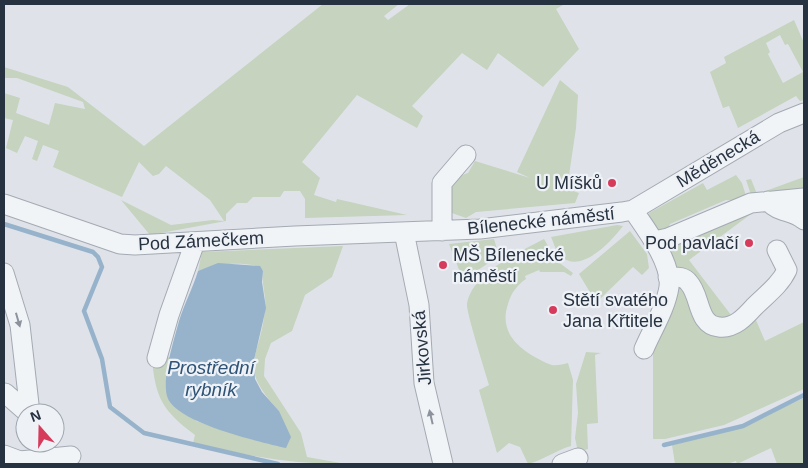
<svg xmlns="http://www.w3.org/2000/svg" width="808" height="468" font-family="Arial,sans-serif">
  <rect width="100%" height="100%" fill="#dfe3e9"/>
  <path fill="#c5d3bf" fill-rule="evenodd" d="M323,4H399L384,16L388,20L410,4H565L556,9L579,49L543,87L498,53L487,70L462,53L412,106L423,116L417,128L357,95L302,162L320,178L314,195L336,202L337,199L407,215L305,218V199L300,191H284L280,197H253L247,203H237L226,214V221L150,235L121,200L171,225L213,220L224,221L210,200L166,166L159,174L153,176L139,162L122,197L53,167L59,151L43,145L37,161L32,159L38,141L25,136L17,153L6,148L13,120L4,118V93L20,98L16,113L49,125L55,103L85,109L83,102L17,78H4V67L68,87L144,146Z
    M794,20L804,43V100L800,101L796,96L738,128L729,106L723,108L710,72L726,63L724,57ZM780,35L785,45L788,44L803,72L783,83L768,54L770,52L766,43Z
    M560,80L578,95L576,128L567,189L579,193L575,203L476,212L466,218L449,212C449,190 445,181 468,173L475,161L530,178L517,172Z
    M736,175L742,183L747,199L735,201L726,200L670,224L667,231L657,230L650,222L649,213L703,183L707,190Z
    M804,177V192L752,198L746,180L751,179L757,194Z
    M757,207L759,208L689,260L741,328L756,320L765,341L804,322V389L724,425L665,439H653V352L671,270V248Z
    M617,225L623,226C612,241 581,274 562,257C556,253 554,243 551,237Z
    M630,231L647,254L649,268L642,275L633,267L599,300L593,302L591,294L579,274Z
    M494,239L499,256L463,280L449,244Z
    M544,239L557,261L573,273L571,276L564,272H540L539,270L525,276L526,279C517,285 511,293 508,304C497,336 525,353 549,364C554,367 563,364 568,363L573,380L571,446C556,450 544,460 528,464L520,447L509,443L497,453L479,390L489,385C486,374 466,312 467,304C472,273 519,252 544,239Z
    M343,246L332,277L305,295L292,331L271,343L265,359L264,376L301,433L307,457L346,464C290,464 247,456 193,443L195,435C163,411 155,398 152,358L171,357L167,376L196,421L261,442L279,411C236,364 260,362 265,309C267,297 261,284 263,271L259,266C237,262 220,263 198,271L202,252Z
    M586,352L601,353L595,355L598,423L587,424L588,449L578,452L575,438L578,413L576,384Z
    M804,398V464H777L771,448L737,464L736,461L727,464H675L672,445L736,429Z"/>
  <path fill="#97b3cb" d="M218,263L260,266L263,271L262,282L266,308L254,360L255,379L262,392L279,411L291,437L286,448C261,442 174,423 167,396C162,377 174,340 179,321C184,304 193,288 198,271Z"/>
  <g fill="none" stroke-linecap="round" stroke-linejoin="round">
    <path stroke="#97b3cb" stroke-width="4.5" d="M4,224L93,252L98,257L102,267L84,311L102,359L110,407L144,433L278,464
      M664,445L743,426L804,395"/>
    <g stroke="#a4aab3" stroke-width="21">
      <path id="minor" d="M768,201C778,213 793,210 804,220
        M4,204L120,244L135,245L295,236L480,229L622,212L633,210L779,123L804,113
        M633,210C646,229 672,263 669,287C666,308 652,330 644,349
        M442,231V183L466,155
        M404,232L419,305L424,383L443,464
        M654,241L668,238L751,203L804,198
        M4,273L20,325L30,413
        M668,277C676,277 684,276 689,283C701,296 697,325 719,327C734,329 745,317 754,307C766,295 780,285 787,270L777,250
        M157,358L169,315L195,242
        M5,393L28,413
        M4,455L20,461L71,456
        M562,464L578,458"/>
    </g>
    <use href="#minor" stroke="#f1f4f7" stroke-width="19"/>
  </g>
  <defs><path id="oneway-solid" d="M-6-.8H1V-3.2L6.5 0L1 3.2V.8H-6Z" transform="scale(1.25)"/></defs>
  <g fill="#8c939c">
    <use href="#oneway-solid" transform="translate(18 320) rotate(74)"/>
    <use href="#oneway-solid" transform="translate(431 417) rotate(-103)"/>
  </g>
  <g fill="#d63b5c" stroke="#eef2f6" stroke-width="2">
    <circle cx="612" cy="183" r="5"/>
    <circle cx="749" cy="243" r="5"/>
    <circle cx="443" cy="265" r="5"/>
    <circle cx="553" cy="310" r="5"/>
  </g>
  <g text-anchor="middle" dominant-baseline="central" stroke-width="4.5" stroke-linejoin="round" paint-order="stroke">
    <g font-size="18" fill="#273241" stroke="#eef2f6">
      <text transform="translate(718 159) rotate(-31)">Měděnecká</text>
      <text transform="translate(541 221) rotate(-6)">Bílenecké náměstí</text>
      <text transform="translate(201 241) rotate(-3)">Pod Zámečkem</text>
      <text transform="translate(422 348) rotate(-95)">Jirkovská</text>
    </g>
    <g font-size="18" fill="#273241" stroke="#eef2f6" text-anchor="end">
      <text x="602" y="183">U Míšků</text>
      <text x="739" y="243">Pod pavlačí</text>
      <text x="453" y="255" text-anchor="start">MŠ Bílenecké<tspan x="453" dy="21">náměstí</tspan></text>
      <text x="563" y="300" text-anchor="start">Stětí svatého<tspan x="563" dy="21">Jana Křtitele</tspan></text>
    </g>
    <g font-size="19" font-style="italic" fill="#2e5377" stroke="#eef2f6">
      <text x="211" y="367">Prostřední<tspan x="211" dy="22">rybník</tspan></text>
    </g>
  </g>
  <rect width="808" height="468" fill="none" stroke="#273241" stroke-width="10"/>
  <g transform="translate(40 428) rotate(340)"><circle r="24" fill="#eef2f6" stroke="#9ea5ae"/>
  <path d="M0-4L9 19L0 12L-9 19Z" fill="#d63b5c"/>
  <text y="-8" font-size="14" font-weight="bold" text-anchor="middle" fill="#273241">N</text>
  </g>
</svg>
